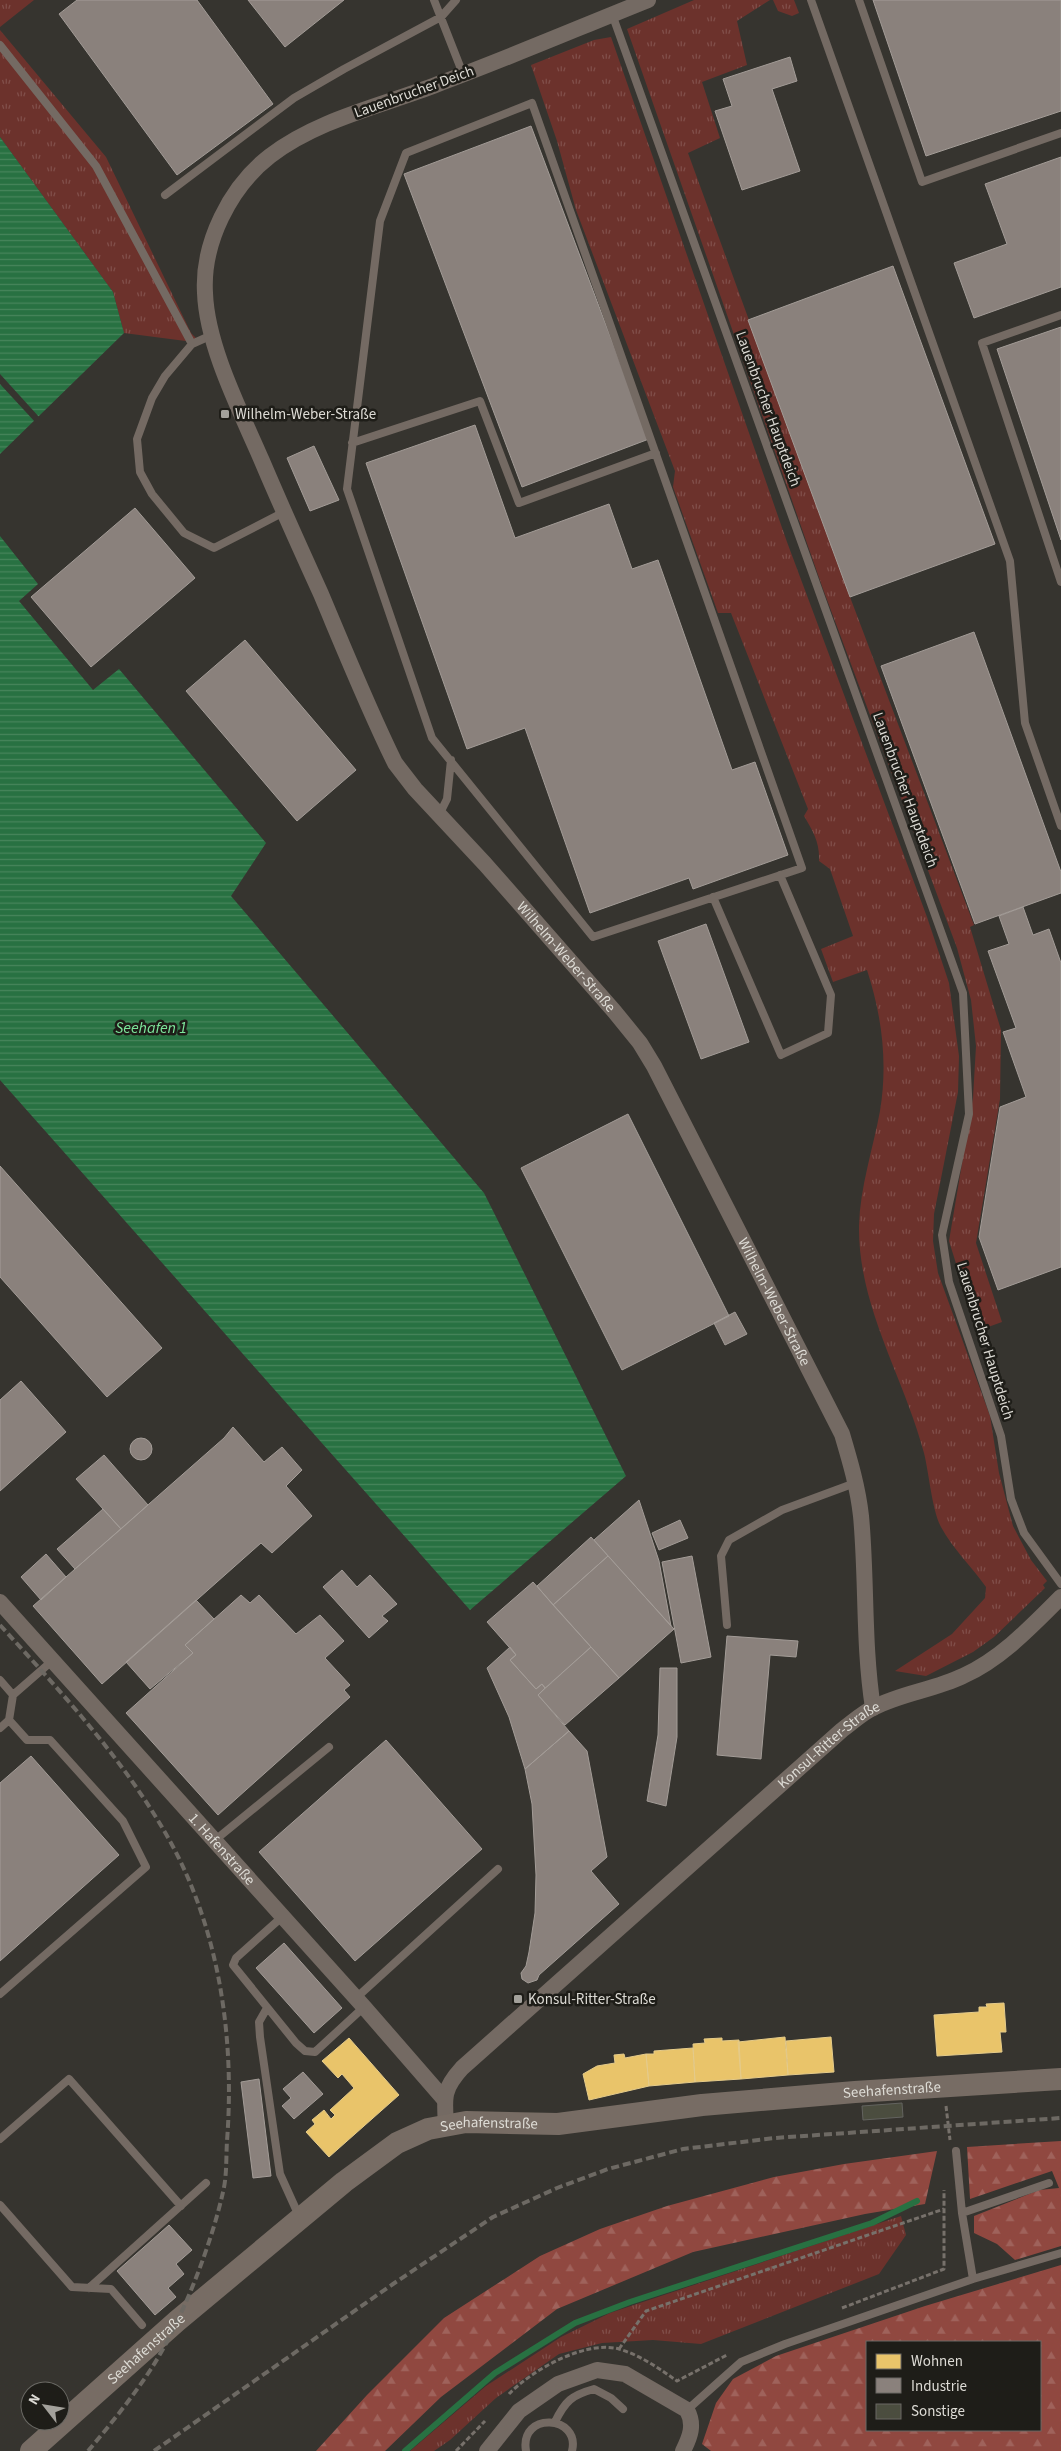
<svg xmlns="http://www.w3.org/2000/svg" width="1061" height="2451" font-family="'Source Sans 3',sans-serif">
  <defs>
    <pattern id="grass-tufts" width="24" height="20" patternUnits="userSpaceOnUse" patternTransform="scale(1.25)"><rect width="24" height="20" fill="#6c322c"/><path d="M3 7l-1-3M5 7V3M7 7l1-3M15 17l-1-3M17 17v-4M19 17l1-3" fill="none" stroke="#814f4a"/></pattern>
    <pattern id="forest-firs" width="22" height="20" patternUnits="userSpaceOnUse" patternTransform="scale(1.25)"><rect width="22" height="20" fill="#904840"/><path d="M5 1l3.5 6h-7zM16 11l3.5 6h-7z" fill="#9f625b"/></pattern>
    <pattern id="water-rules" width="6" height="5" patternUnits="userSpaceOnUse" patternTransform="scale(1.25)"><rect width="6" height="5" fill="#287142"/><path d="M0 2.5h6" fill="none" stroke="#47855c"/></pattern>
  </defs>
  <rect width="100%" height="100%" fill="#36342f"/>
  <path fill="url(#grass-tufts)" d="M0,0H34L0,27Z
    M694,0H770L737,21L747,65L702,82L720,138L688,153L850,597L974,925L970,927L1001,1030L1000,1099L976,1243L1002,1322L977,1331L949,1241L973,1098L976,1046L971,1000L957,948L823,589L627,29Z
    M773,0H794L799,13L792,16L778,11Z
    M0,30L106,157L191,333L201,343L124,333L113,292L0,137Z
    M611,37L787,542L927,917L949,983L959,1056L958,1092L934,1214L933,1241L938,1273L990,1416L999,1473L1013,1526L1031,1560L1047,1581L1043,1585L1045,1588L994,1637L973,1652L926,1676L895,1671L952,1634L985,1598L986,1587C971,1566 953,1549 941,1527C932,1510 929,1473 924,1453C904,1377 858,1307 859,1226C860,1187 873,1149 880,1111C888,1063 882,1016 867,970L833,982L821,949L853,936L830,869L819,861C820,843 813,831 804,816L808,809L731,613H718L673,487L675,471L576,210L557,141L531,65L594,40Z
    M901,2216L906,2235L879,2274L701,2344L653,2340L602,2343L559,2354L496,2398L450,2440L434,2451H410L486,2386L561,2337L610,2313Z"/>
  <path fill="url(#forest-firs)" fill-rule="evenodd" d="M1061,2141V2246L1015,2260L997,2244L974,2233V2216L1039,2190L1059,2188L1052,2171L970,2199L967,2147Z
    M937,2151L925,2204L865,2214L693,2252L557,2309L441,2397L385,2451H316L367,2395L444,2318L540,2256L600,2229L667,2206L774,2177L844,2164Z
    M1061,2265V2451H711L702,2444L716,2403L733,2379L776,2356L925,2306ZM1040,2342V2430H867V2342Z"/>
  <path fill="url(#water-rules)" d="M0,137L113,292L124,333L0,454Z
    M0,536L38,584L19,601L93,690L119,669L266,843L231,896L484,1193L626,1476L470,1610L0,1080Z"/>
  <path fill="#36342f" d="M0,374L40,418L36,423L0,384Z"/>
  <path fill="#e9c46a" stroke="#e5cb8a" d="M1004,2003L1006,2032H1000L1002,2052L937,2056L934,2015L979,2012V2007H987L986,2004Z
    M785,2037L788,2075L741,2079L738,2042Z
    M831,2037L834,2072L788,2075L786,2041Z
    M349,2038L399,2095L329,2157L306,2132L315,2124L312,2120L324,2110L331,2119L335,2115L330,2110L354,2088L342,2074L338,2078L322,2061Z
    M722,2038V2041L739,2040L741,2079L695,2082L693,2044L705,2043L704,2039Z
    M693,2048L695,2082L649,2086L646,2054H654V2051Z
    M624,2054L625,2058L646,2054L649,2086L589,2100L583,2074L597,2066L615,2063L614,2055Z"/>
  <path fill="#8a817c" stroke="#a39c97" d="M77,0H197L273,104L177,175L59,14Z
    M248,0H344L285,47Z
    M873,0H1061V111L926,156Z
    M790,57L797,81L772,89L800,171L742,190L715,111L732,106L723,79Z
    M531,126L649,439L522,487L404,174Z
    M1061,157V287L974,318L954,263L1007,244L985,184Z
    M893,266L995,544L850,597L748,320Z
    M1061,327V540L997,349Z
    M475,425L515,538L609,504L632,569L658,560L732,770L755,762L788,855L693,889L689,878L590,913L525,728L467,749L366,463Z
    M314,446L339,500L310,511L287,458Z
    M135,508L195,578L91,667L31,597Z
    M974,632L1061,872V893L975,924L881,666Z
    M245,640L356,770L297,821L186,691Z
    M1023,907L1033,935L1049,929L1061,963V1267L998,1290L979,1237L1000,1107L1026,1097L1003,1032L1016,1028L988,951L1009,944L999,916Z
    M706,924L749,1042L701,1059L658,941Z
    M628,1114L729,1316L622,1370L521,1168Z
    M0,1166L162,1348L107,1397L0,1277Z
    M735,1312L747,1334L725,1345L714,1323Z
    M21,1381L66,1432L0,1491V1400Z
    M233,1427L264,1462L282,1447L302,1470L286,1486L312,1516L272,1553L261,1543L102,1684L33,1606L224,1438Z
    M130 1449a11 11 0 1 1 22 0a11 11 0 1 1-22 0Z
    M104,1455L148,1505L121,1529L76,1479Z
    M639,1500L659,1561L671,1626L594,1540Z
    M103,1509L121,1529L75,1569L57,1549Z
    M680,1520L688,1538L659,1550L652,1533Z
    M591,1537L608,1556L553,1605L537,1586Z
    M46,1554L66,1577L41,1600L21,1577Z
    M608,1556L674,1629L619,1678L553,1605Z
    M692,1556L711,1657L681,1663L662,1562Z
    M342,1570L357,1587L370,1575L397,1604L382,1616L388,1621L369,1638L323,1587Z
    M533,1582L591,1647L545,1688L542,1684L536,1689L510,1660L516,1655L487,1622Z
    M241,1595L250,1603L259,1595L296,1634L320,1615L344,1641L325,1658L350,1685L344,1690L350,1697L218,1815L126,1713L193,1653L185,1645Z
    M196,1600L214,1619L185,1645L193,1653L150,1689L126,1662Z
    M727,1636L798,1641L796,1657L770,1655L761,1759L717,1755Z
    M510,1647L516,1655L510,1660L536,1689L542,1684L545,1688L538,1695L569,1731L525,1769L509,1717L487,1668Z
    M591,1647L619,1678L565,1725L538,1695Z
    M660,1668H677V1737L666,1806L647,1801L658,1735Z
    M569,1731L587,1751L607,1857L591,1871L619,1904L539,1975L537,1980L528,1983L522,1979L521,1973L526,1966L529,1952L535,1913L536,1875L532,1804L525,1769Z
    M386,1740L482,1849L355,1961L259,1852Z
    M31,1756L119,1855L0,1961V1783Z
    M284,1943L342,2008L314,2033L256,1968Z
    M303,2072L323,2094L294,2119L282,2106L291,2098L283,2089Z
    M259,2079L271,2176L253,2178L241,2082Z
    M169,2225L192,2250L176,2264L184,2274L168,2288L176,2297L155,2315L117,2271Z"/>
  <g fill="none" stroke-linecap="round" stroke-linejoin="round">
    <path stroke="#287142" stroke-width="6" d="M405,2451L495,2373L575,2323L630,2302L872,2223L917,2201"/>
  </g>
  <path fill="#4b4d3f" stroke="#63635f" d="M902,2103L903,2117L863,2120L862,2106Z"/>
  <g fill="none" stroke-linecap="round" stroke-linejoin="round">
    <path stroke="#77716b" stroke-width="3" stroke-dasharray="5 2.5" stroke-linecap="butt" d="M946,2106L950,2140
      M842,2308L944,2269V2190
      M619,2349L646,2311L944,2209
      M509,2394C532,2370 585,2340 619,2349C640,2355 660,2369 677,2381L727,2355
      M456,2451L485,2421"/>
    <path stroke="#746a63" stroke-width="8" d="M434,0L463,74
      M811,0L1010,561L1025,723L1061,826
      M859,0L922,182L1061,133
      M612,14L963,993L969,1114L942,1235L949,1282L1001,1436L1011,1499L1024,1533L1061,1584
      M0,45L96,166L192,344L212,335
      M532,103L802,868L593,937L432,738L347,489L380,221L406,153Z
      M165,195L294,98L344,69L441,17L456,0
      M1061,315L982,343L1061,582
      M192,344L165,376L152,398L137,439L140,472L152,494L184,533L214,548L284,512
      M352,443L480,401L519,503L656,453
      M439,815L447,799L451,760
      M713,897L781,1055L828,1033L831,995L780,875
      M727,1625L721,1556L729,1540L782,1510L855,1483
      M0,1680L13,1695
      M0,1728L9,1720L13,1695L52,1661
      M214,1841L329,1747
      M282,1917L236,1958L233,1965L296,2043L305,2051L315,2052L364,2007
      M0,1994L146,1867L123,1821L50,1740H27L9,1720
      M356,1998L498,1869
      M267,2008L259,2022L260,2037L280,2174L299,2216
      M0,2139L69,2079L181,2206
      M0,2205L72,2287L111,2289L142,2325
      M962,2213L1049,2183
      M973,2279L1061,2253
      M89,2288L206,2183
      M687,2410L741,2362L785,2344L973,2279L962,2213L956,2151
      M555,2422C565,2401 572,2395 594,2389L611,2398L623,2409
      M526,2451C519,2411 581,2415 572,2451"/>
    <g stroke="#746a63" stroke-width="16">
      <path id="s1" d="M648,0C578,28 508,58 438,84C382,106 318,119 270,156C230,187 202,243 205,293C207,347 241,412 262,461C281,506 301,550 321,594C345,651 368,708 395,763L415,789L485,864L614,1011L640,1043L654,1066L842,1434C850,1461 858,1488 861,1516C867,1580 863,1644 873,1708"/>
      <path id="s2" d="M0,1602L364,2007L444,2099"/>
      <path id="s3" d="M446,2124C444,2097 443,2089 462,2068L842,1730C852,1723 862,1713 873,1708C901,1693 934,1690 963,1676C1001,1659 1032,1626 1061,1597"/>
      <path d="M487,2451L519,2411L558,2384L597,2370L625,2374L687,2410C695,2425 690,2437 683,2451"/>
    </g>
    <path stroke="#776c64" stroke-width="22" id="s4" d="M31,2451L177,2321L344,2182L397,2143L428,2129L466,2122L558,2124L702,2105L855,2092L1061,2079"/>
    <path stroke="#6d6963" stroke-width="4" stroke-dasharray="8 4" stroke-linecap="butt" d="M0,1625C60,1691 121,1756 166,1834C219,1926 235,2036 227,2141C226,2157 227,2176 223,2192C211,2246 181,2323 151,2369C132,2398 110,2425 88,2451
      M154,2451L393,2284L493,2217L557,2188L608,2169L683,2149L775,2138L1061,2118"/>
  </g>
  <g fill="#a3a19b" stroke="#1e1d18" stroke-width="2">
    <rect x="220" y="409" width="10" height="10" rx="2.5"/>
    <rect x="513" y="1994" width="10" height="10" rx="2.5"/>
  </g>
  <g text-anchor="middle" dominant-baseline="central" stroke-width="5" stroke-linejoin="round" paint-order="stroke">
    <g font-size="15" fill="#dddbd5" stroke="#1e1d18">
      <text transform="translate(414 92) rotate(-20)">Lauenbrucher Deich</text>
      <text transform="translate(768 409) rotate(70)">Lauenbrucher Hauptdeich</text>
      <text transform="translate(905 790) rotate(70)">Lauenbrucher Hauptdeich</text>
      <text stroke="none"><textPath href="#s1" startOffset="1334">Wilhelm-Weber-Straße</textPath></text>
      <text stroke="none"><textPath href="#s1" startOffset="1739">Wilhelm-Weber-Straße</textPath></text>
      <text transform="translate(985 1341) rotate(73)">Lauenbrucher Hauptdeich</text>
      <text stroke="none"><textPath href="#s3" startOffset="550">Konsul-Ritter-Straße</textPath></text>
      <text stroke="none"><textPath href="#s2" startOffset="332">1. Hafenstraße</textPath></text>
      <text stroke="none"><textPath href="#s4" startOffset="979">Seehafenstraße</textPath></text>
      <text stroke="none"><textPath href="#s4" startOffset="574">Seehafenstraße</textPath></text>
      <text stroke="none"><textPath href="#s4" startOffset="154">Seehafenstraße</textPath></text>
    </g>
    <g font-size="15" fill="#dddbd5" stroke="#1e1d18" text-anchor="start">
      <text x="235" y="414">Wilhelm-Weber-Straße</text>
      <text x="528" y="1999">Konsul-Ritter-Straße</text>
    </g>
    <g font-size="16" font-style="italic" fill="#7de59b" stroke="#1e1d18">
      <text x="151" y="1028">Seehafen 1</text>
    </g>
  </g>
  <rect x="866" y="2341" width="175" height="90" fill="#1e1d18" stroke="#6a6964"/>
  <rect x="876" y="2354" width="25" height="15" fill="#e9c46a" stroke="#6a6964"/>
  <text x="911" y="2366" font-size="15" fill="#dddbd5">Wohnen</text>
  <rect x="876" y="2378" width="25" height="15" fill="#8a817c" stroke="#6a6964"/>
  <text x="911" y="2391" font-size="15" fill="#dddbd5">Industrie</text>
  <rect x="876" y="2404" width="25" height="15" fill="#4b4d3f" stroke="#6a6964"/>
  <text x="911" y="2416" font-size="15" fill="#dddbd5">Sonstige</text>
  <g transform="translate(45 2406) rotate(301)"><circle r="24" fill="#1e1d18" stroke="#6a6964"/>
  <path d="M0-4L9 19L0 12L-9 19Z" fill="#a3a19b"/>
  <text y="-8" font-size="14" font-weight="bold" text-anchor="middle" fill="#dddbd5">N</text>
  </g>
</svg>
